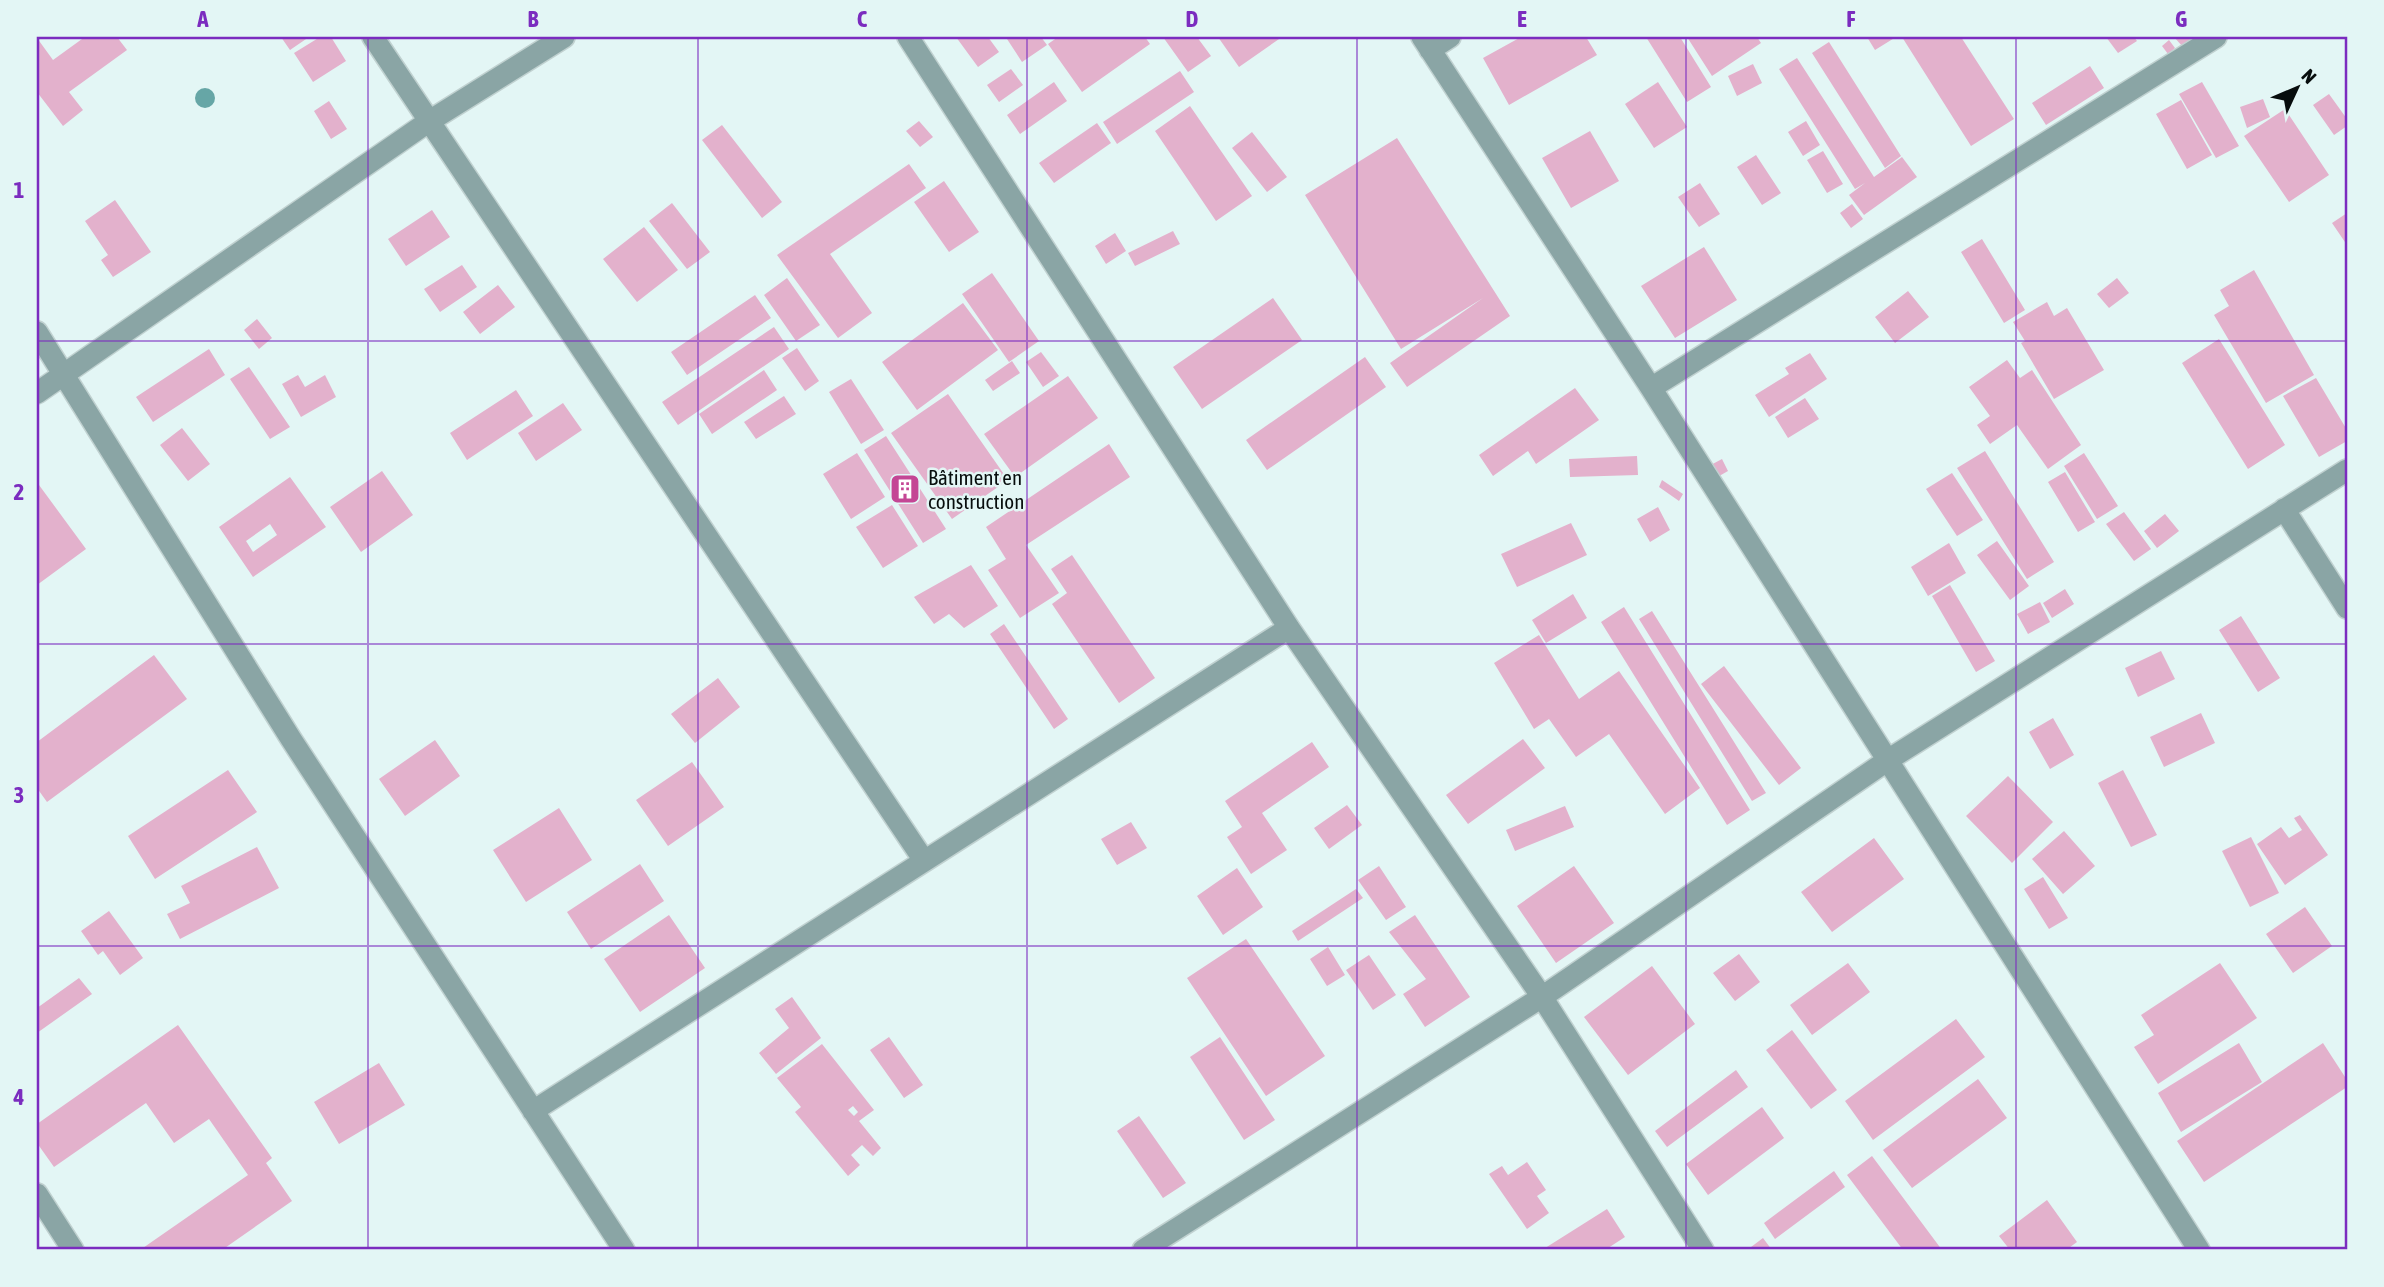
<svg xmlns="http://www.w3.org/2000/svg" width="2384" height="1287" font-family="'Asap Condensed',sans-serif">
  <rect width="100%" height="100%" fill="#e3f6f5"/>
  <path fill="#e3b1cc" fill-rule="evenodd" d="M80,37H117L127,50L69,92L83,110L63,126L37,92V38L53,60L82,39Z
    M281,37H309L290,50Z
    M320,37H331L346,61L313,82L294,53Z
    M956,37H988L999,52L978,67Z
    M1010,37H1041L1047,45L1022,62L1007,39Z
    M1058,37H1145L1150,44L1082,92L1048,44Z
    M1163,37H1197L1211,56L1188,72Z
    M1218,37H1282L1239,67Z
    M1521,37H1586L1597,55L1509,105L1483,58Z
    M1646,37H1680L1711,87L1687,102Z
    M1687,37H1757L1761,43L1712,76Z
    M1867,37H1896L1875,50Z
    M1902,37H1961L2014,119L1971,146Z
    M2106,37H2134L2137,41L2118,53Z
    M2174,37H2194L2183,47Z
    M2169,40L2175,48L2168,54L2162,46Z
    M1829,42L1901,156L1885,168L1812,53Z
    M1797,58L1874,177L1902,157L1917,177L1864,215L1849,195L1865,183L1855,189L1779,69Z
    M1753,64L1762,83L1737,96L1728,76Z
    M2090,66L2104,88L2046,125L2032,103Z
    M1011,69L1023,85L999,102L987,85Z
    M1180,71L1194,92L1117,144L1103,122Z
    M1054,82L1067,101L1020,134L1007,115Z
    M1658,82L1687,127L1654,148L1625,104Z
    M2202,82L2239,146L2216,158L2179,94Z
    M2329,94L2347,119V126L2334,135L2313,105Z
    M2263,99L2270,117L2247,128L2240,107Z
    M2181,100L2212,155L2187,169L2156,114Z
    M329,101L347,129L331,139L314,111Z
    M1190,106L1252,196L1216,221L1155,131Z
    M2285,109L2329,175L2289,202L2244,136Z
    M919,121L933,137L920,147L906,131Z
    M1806,121L1820,145L1803,156L1788,132Z
    M1097,123L1111,143L1054,183L1039,163Z
    M722,125L782,202L762,218L702,140Z
    M1590,131L1619,181L1571,208L1542,158Z
    M1252,132L1287,177L1267,192L1232,148Z
    M1397,138L1510,316L1407,387L1390,363L1483,298L1401,349L1305,195Z
    M1823,151L1843,184L1827,193L1807,160Z
    M1756,155L1781,193L1762,205L1737,167Z
    M909,164L926,188L830,254L872,313L838,338L777,255Z
    M944,181L979,232L949,252L914,202Z
    M1700,183L1720,214L1699,227L1678,197Z
    M115,200L151,252L113,277L101,260L108,255L85,221Z
    M672,203L710,252L687,269L649,221Z
    M1852,204L1863,219L1851,228L1840,213Z
    M432,210L450,237L406,266L388,239Z
    M2347,213V245L2332,223Z
    M644,227L678,270L637,302L603,259Z
    M1173,231L1180,244L1135,266L1128,253Z
    M1115,233L1126,251L1106,264L1095,246Z
    M1982,239L2025,310L2004,323L1961,252Z
    M1704,247L1737,300L1675,338L1641,286Z
    M462,265L477,287L440,312L424,289Z
    M2254,270L2314,375L2266,403L2214,315L2229,306L2220,290Z
    M992,273L1039,341L1009,362L962,294Z
    M787,278L820,325L796,341L764,295Z
    M2117,278L2129,293L2109,308L2097,294Z
    M498,285L515,307L480,334L463,312Z
    M1908,291L1929,317L1895,343L1875,317Z
    M755,295L771,318L687,375L671,352Z
    M1273,298L1302,340L1202,409L1173,367Z
    M2047,302L2054,316L2067,308L2104,370L2054,399L2021,343L2025,341L2013,322Z
    M963,303L998,350L917,410L882,362Z
    M257,319L272,338L259,349L244,330Z
    M774,327L789,349L678,425L662,402Z
    M2219,339L2285,445L2248,469L2182,363Z
    M797,348L819,381L805,391L782,358Z
    M209,349L225,375L153,422L136,397Z
    M1041,352L1059,376L1043,387L1026,362Z
    M1810,353L1827,379L1769,417L1755,395L1789,374L1785,368Z
    M1365,357L1386,387L1267,470L1246,440Z
    M2007,360L2020,378L2032,370L2081,445L2048,469L2017,425L1990,444L1977,425L1990,416L1969,387Z
    M1012,361L1020,373L993,391L985,380Z
    M249,367L290,427L270,439L230,379Z
    M764,370L777,390L712,434L699,414Z
    M298,375L305,387L325,375L336,397L301,417L282,384Z
    M1068,376L1098,418L1015,477L984,434Z
    M2316,378L2347,430V441L2319,457L2283,396Z
    M851,379L884,430L861,444L829,392Z
    M1575,388L1599,420L1536,464L1528,451L1493,476L1479,455Z
    M516,390L533,416L467,460L450,433Z
    M948,394L1008,480L952,519L891,433Z
    M784,396L796,414L756,439L744,422Z
    M1805,398L1819,419L1788,438L1775,417Z
    M563,403L582,430L536,461L518,433Z
    M182,428L210,464L188,481L160,445Z
    M886,436L946,529L923,543L864,450Z
    M1109,444L1130,477L1026,545L1059,593L1020,618L988,570L1006,559L986,527Z
    M1985,451L2054,562L2027,579L1957,468Z
    M857,453L885,497L851,519L823,474Z
    M2084,453L2118,506L2097,519L2064,466Z
    M1637,456L1638,475L1570,477L1569,459Z
    M1722,459L1728,471L1714,479L1707,467Z
    M382,471L413,515L361,552L330,507Z
    M2065,472L2095,522L2078,532L2048,482Z
    M1952,473L1983,520L1957,536L1926,489Z
    M290,477L326,527L253,577L219,527ZM270,524L277,535L253,552L246,541Z
    M1662,480L1683,494L1679,501L1659,487Z
    M39,485L86,549L37,585V486Z
    M892,505L918,546L883,568L856,527Z
    M1658,507L1670,530L1650,542L1637,519Z
    M2124,512L2151,549L2134,561L2106,524Z
    M2165,514L2179,531L2157,548L2144,531Z
    M1571,523L1587,555L1517,587L1501,554Z
    M1997,541L2029,586L2010,600L1977,555Z
    M1949,543L1966,573L1928,596L1911,567Z
    M1072,555L1155,678L1119,703L1052,604L1067,593L1051,569Z
    M971,565L998,606L964,628L949,614L934,624L914,597Z
    M1950,585L1995,661L1976,672L1932,596Z
    M2065,589L2074,604L2052,618L2043,603Z
    M1573,594L1587,618L1546,643L1532,620Z
    M2040,602L2050,622L2028,634L2017,614Z
    M1624,607L1750,810L1727,825L1601,622Z
    M1652,611L1766,793L1752,801L1639,619Z
    M2241,616L2280,678L2258,692L2219,630Z
    M1004,624L1068,719L1054,729L990,634Z
    M1539,635L1579,699L1619,671L1700,788L1665,814L1609,734L1576,757L1549,719L1534,729L1494,663Z
    M2161,651L2175,679L2138,697L2125,668Z
    M154,655L187,699L47,802L37,788V742Z
    M1724,666L1801,768L1779,785L1701,684Z
    M718,678L740,707L695,743L671,714Z
    M2201,713L2215,743L2164,767L2150,737Z
    M2053,718L2074,755L2050,769L2029,732Z
    M1523,739L1545,768L1468,824L1446,795Z
    M435,740L460,776L405,816L379,779Z
    M1312,742L1329,767L1262,813L1287,850L1251,874L1227,837L1242,827L1225,801Z
    M692,762L724,807L668,846L636,800Z
    M228,770L257,812L155,879L128,836Z
    M2123,770L2157,835L2131,847L2098,783Z
    M2008,776L2053,822L2012,863L1966,816Z
    M1347,805L1362,825L1329,849L1314,828Z
    M1565,806L1574,827L1515,851L1506,830Z
    M559,808L592,860L526,902L493,850Z
    M2300,815L2328,855L2285,885L2257,844L2281,827L2289,838L2302,830L2294,818Z
    M1131,822L1147,848L1117,865L1101,839Z
    M2064,831L2095,866L2063,894L2032,859Z
    M2251,837L2279,893L2250,907L2222,851Z
    M1874,838L1904,879L1832,932L1801,892Z
    M257,847L279,888L180,939L167,914L190,903L181,886Z
    M640,864L664,901L591,949L567,912Z
    M1379,866L1406,907L1386,920L1358,880Z
    M1574,866L1614,923L1556,963L1517,906Z
    M1237,868L1263,907L1223,935L1197,896Z
    M2043,877L2068,918L2049,929L2024,889Z
    M1356,889L1363,898L1298,941L1292,931Z
    M2305,907L2332,946L2293,973L2266,934Z
    M109,911L143,958L120,975L103,951L98,955L81,931Z
    M669,915L705,968L640,1012L604,959Z
    M1415,915L1470,997L1425,1027L1403,994L1426,979L1389,932Z
    M1246,939L1325,1056L1266,1096L1187,978Z
    M1328,947L1345,975L1327,986L1310,959Z
    M1739,954L1760,982L1735,1001L1713,973Z
    M1369,955L1396,995L1373,1010L1346,970Z
    M1848,963L1870,992L1812,1035L1790,1005Z
    M2220,963L2257,1018L2158,1084L2134,1047L2154,1035L2141,1015Z
    M1652,966L1695,1024L1628,1075L1584,1017Z
    M79,978L92,994L37,1033V1008Z
    M792,997L821,1038L776,1074L759,1053L789,1028L775,1009Z
    M1956,1019L1985,1057L1873,1140L1845,1101Z
    M178,1025L272,1158L266,1163L292,1201L222,1250H140L248,1175L209,1119L174,1143L146,1103L54,1167L37,1143V1124Z
    M1792,1030L1837,1090L1811,1109L1766,1050Z
    M889,1037L923,1085L904,1098L870,1050Z
    M1220,1037L1275,1120L1244,1140L1190,1057Z
    M2239,1043L2262,1082L2181,1132L2158,1093Z
    M2323,1043L2347,1080V1087L2204,1182L2177,1141Z
    M822,1044L874,1110L859,1121L881,1148L873,1156L862,1145L851,1155L860,1165L848,1176L795,1112L801,1107L777,1078ZM853,1106L858,1112L854,1116L848,1110Z
    M379,1063L405,1105L339,1144L314,1102Z
    M1736,1070L1748,1087L1667,1147L1655,1131Z
    M1978,1079L2007,1118L1912,1188L1883,1150Z
    M1762,1107L1784,1138L1708,1195L1686,1164Z
    M1139,1116L1186,1183L1163,1198L1117,1131Z
    M1872,1156L1942,1250H1903L1847,1175Z
    M1527,1162L1546,1190L1537,1196L1549,1213L1527,1229L1489,1174L1502,1166L1508,1175Z
    M1834,1171L1845,1187L1775,1239L1764,1223Z
    M2047,1200L2077,1242L2066,1250H2010L1999,1236Z
    M1607,1209L1625,1237L1605,1250H1542Z
    M1763,1238L1772,1250H1747Z"/>
  <g fill="none" stroke-linecap="round" stroke-linejoin="round">
    <g stroke="#c0d1d0" stroke-width="24">
      <path id="street" d="M373,37L923,859
        M908,37L1289,628L1542,997L1703,1250
        M1422,37L1651,388L2199,1250
        M1430,50L1450,37
        M37,332L291,739L624,1250
        M1651,388L2216,37
        M37,393L428,122L564,37
        M2284,509L2347,608
        M533,1111L1289,628
        M37,1194L73,1250
        M1143,1250L1542,997L1888,760L2347,470"/>
    </g>
    <use href="#street" stroke="#8aa5a5" stroke-width="21"/>
  </g>
  <circle fill="#66a6a6" cx="205" cy="98" r="10"/>
  <path fill="none" stroke="#7b2cbf" stroke-width="2" stroke-opacity="0.55" d="M368,37V1250M698,37V1250M1027,37V1250M1357,37V1250M1686,37V1250M2016,37V1250M37,341H2347M37,644H2347M37,946H2347"/>
  <defs>
    <g id="building-square" transform="scale(1.575)"><rect x="-9" y="-9" width="18" height="18" rx="4" fill="#c44695" stroke="#e3f6f5"/><path d="M-4-6H4V6H1V3H-1V6H-4ZM-2.5-4.3h1.7v1.8h-1.7ZM.8-4.3h1.7v1.8H.8ZM-2.5-1h1.7V.8h-1.7ZM.8-1h1.7V.8H.8Z" fill="#fff"/></g>
  </defs>
  <g fill-rule="evenodd">
    <use href="#building-square" x="905" y="489"/>
  </g>
  <g text-anchor="middle" dominant-baseline="central" stroke-width="5" stroke-linejoin="round" paint-order="stroke">
    <g font-size="21" fill="#070d0d" stroke="#e3f6f5" text-anchor="start">
      <text x="928" y="477">Bâtiment en<tspan x="928" dy="24">construction</tspan></text>
    </g>
  </g>
  <rect width="2384" height="1287" fill="none" stroke="#e3f6f5" stroke-width="77"/>
  <g transform="translate(2297 88) rotate(46)" stroke="#e3f6f5" stroke-width="5" paint-order="stroke">
  <path d="M0-5L12 26L0 18L-12 26Z" fill="#070d0d"/>
  <text y="-10" font-size="19" font-weight="bold" text-anchor="middle" fill="#070d0d">N</text>
  </g>
  <rect x="38" y="38" width="2308" height="1210" fill="none" stroke="#7b2cbf" stroke-width="2.5"/>
  <g font-size="23" text-anchor="middle" font-weight="bold" fill="#7b2cbf">
    <text x="203" y="27">A</text>
    <text x="533" y="27">B</text>
    <text x="862" y="27">C</text>
    <text x="1192" y="27">D</text>
    <text x="1522" y="27">E</text>
    <text x="1851" y="27">F</text>
    <text x="2181" y="27">G</text>
    <text x="19" y="198">1</text>
    <text x="19" y="500">2</text>
    <text x="19" y="803">3</text>
    <text x="19" y="1105">4</text>
  </g>
</svg>
